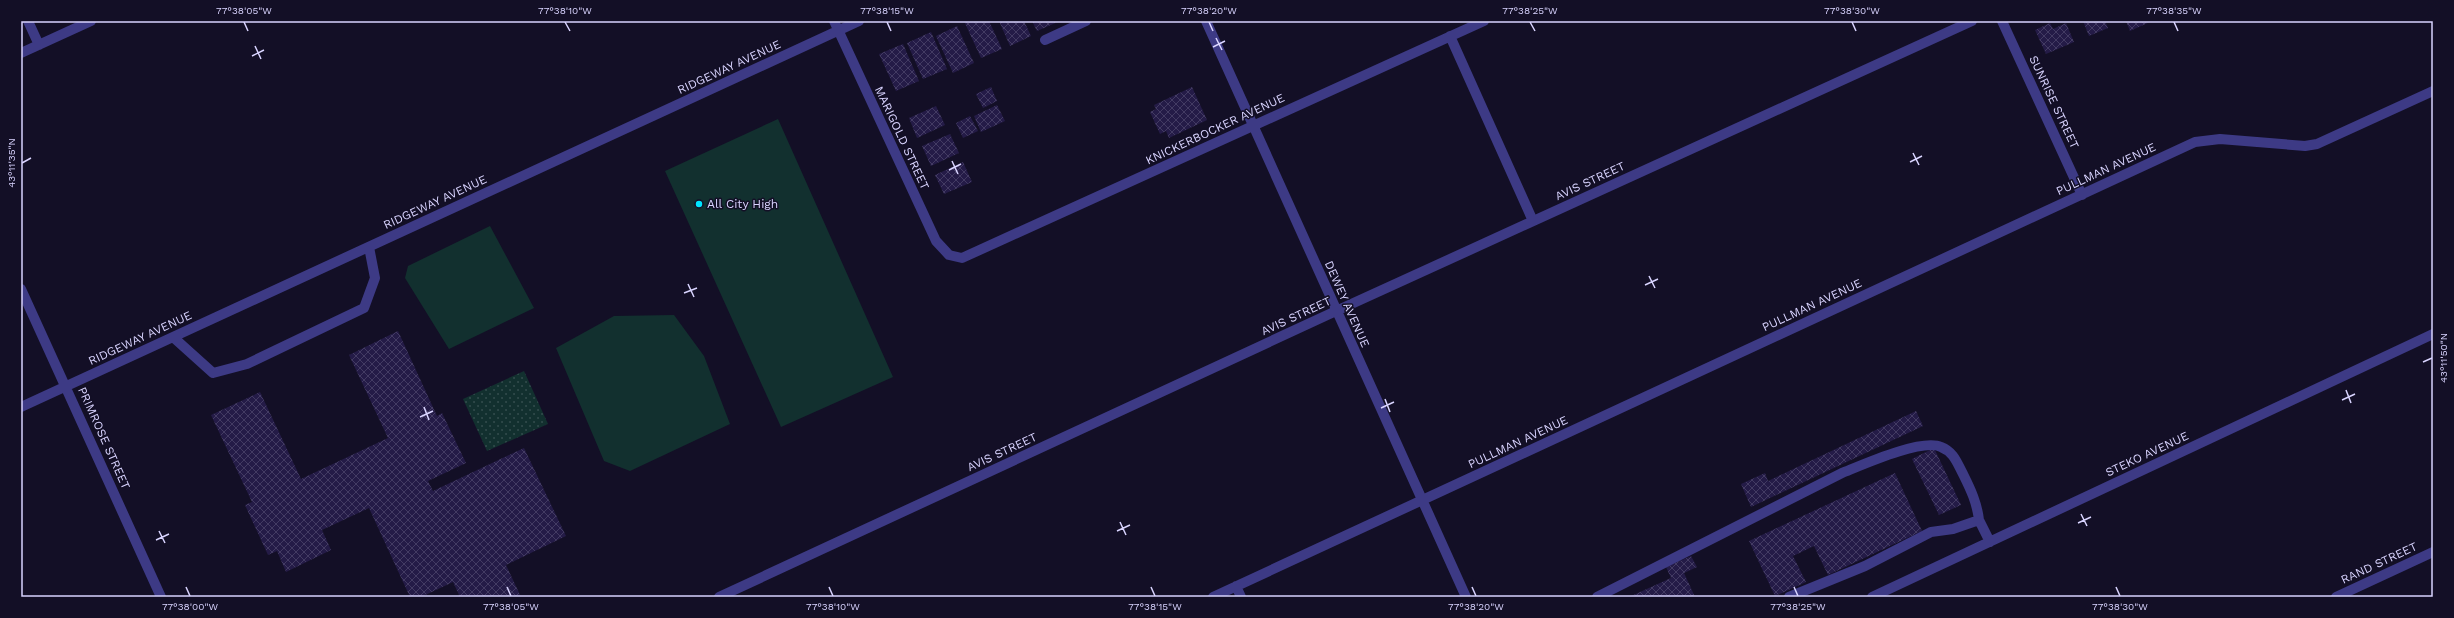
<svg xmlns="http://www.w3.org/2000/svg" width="2454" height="618" font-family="'Work Sans',sans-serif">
  <defs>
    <pattern id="park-dots" width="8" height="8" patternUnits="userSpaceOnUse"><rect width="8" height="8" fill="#12302f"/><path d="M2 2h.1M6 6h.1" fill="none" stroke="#344d4e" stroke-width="1.8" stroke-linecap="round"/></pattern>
    <pattern id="building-cross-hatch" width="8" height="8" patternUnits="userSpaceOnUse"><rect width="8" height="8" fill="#241b47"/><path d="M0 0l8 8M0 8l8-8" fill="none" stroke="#433b63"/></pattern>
  </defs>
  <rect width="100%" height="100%" fill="#130f26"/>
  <path fill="url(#park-dots)" d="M524,371L548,424L487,451L463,399Z"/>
  <path fill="#12302f" d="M778,119L893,377L781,427L665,171Z
    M490,226L534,308L449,349L405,278L408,266Z
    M674,315L704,356L730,424L630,471L604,461L556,348L614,316Z"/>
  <path fill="url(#building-cross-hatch)" d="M964,21H989L1002,49L981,58Z
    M999,21H1024L1031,36L1010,46Z
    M1032,21H1060L1037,31Z
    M2083,21H2105L2108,28L2089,36Z
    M2126,21H2152L2130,31Z
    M2050,23L2053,29L2066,23L2074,42L2046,54L2035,30Z
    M957,26L974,63L953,73L936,36Z
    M931,32L947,69L923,79L907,43Z
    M903,44L919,81L896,91L879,54Z
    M991,87L997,101L983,108L976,94Z
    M1192,87L1207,120L1169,138L1166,131L1160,134L1150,112L1156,109L1154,105Z
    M997,105L1005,121L981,132L974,116Z
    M936,106L945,125L917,138L909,118Z
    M970,116L978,131L963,138L956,123Z
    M950,134L959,153L931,166L922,146Z
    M963,162L972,182L944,194L935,175Z
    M398,331L437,416L442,413L466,463L428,481L433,491L524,448L566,536L506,565L521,597H460L453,582L421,597H410L369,508L322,530L331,550L286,572L277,551L268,555L245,505L252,502L211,415L260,392L301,479L388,438L349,355Z
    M1916,411L1923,426L1751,507L1741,484L1765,473L1768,481Z
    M1934,448L1961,505L1939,515L1912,459Z
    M1895,473L1922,531L1828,575L1814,546L1793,556L1806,582L1775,596L1749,541Z
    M1691,556L1697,567L1684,573L1695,597H1629L1671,578L1666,567Z"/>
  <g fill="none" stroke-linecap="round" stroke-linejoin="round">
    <path stroke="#3d3a85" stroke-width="10" d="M28,21L39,45
      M834,21L936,241L949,255L962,258L1484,21
      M1206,21L1466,597
      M2002,21L2082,195
      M1450,36L1533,221
      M1045,40L1086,21
      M21,53L91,21
      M21,289L161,597
      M173,337L213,373L247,364L364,308L375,278L369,247
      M21,407L859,21
      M1236,586L1241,597
      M719,597L1336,311L1972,21
      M1213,597L2195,142L2220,139L2305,146L2317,144L2433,91
      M1597,597L1842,473C1862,465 1922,438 1941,447C1954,452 1957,463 1963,474C1971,490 1977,503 1979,520
      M1789,597L1865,566L1931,532L1953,529L1979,520L1990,542
      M1872,597L2433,334
      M2336,597L2433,552"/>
  </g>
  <path fill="none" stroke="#d9d4ff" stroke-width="1.5" d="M244,22L248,31M565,22L570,31M887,22L891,31M1209,22L1213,31M1530,22L1535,31M1852,22L1856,31M2174,22L2178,31M1216,38L1222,50M255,46L261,59M1213,47L1225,41M252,56L264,50M1913,153L1919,165M952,161L958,174M1910,162L1922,156M22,163L31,158M949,170L961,164M1649,276L1655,288M688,284L694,297M1645,285L1658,279M684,293L697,288M2423,362L2432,358M2346,390L2351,403M1385,399L1390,412M2342,400L2355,394M424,407L429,420M1381,408L1394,402M420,417L433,411M2081,514L2087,526M1120,522L1126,535M2078,523L2091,517M159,531L165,543M1117,531L1130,525M156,540L169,534M186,587L190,596M507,587L511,596M829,587L833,596M1151,587L1155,596M1472,587L1476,596M1794,587L1798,596M2116,587L2120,596"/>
  <circle fill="#00e5ff" stroke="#130f26" stroke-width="1.5" cx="699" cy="204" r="4"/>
  <g text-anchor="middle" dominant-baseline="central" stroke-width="3" stroke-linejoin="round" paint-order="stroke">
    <g font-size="12" fill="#d9d4ff" stroke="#130f26">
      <text transform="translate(729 67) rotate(-25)">RIDGEWAY AVENUE</text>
      <text transform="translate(2054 102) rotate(65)">SUNRISE STREET</text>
      <text transform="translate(1215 129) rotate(-25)">KNICKERBOCKER AVENUE</text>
      <text transform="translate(902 138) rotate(65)">MARIGOLD STREET</text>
      <text transform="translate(2106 169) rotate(-25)">PULLMAN AVENUE</text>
      <text transform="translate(1590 181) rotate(-25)">AVIS STREET</text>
      <text transform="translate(435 202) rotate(-25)">RIDGEWAY AVENUE</text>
      <text transform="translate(1347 304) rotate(66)">DEWEY AVENUE</text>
      <text transform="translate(1812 305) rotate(-25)">PULLMAN AVENUE</text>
      <text transform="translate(1296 316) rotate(-25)">AVIS STREET</text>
      <text transform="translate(140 338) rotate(-25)">RIDGEWAY AVENUE</text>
      <text transform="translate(104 438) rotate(66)">PRIMROSE STREET</text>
      <text transform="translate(1518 442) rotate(-25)">PULLMAN AVENUE</text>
      <text transform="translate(1002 452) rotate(-25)">AVIS STREET</text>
      <text transform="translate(2147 454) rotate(-25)">STEKO AVENUE</text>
      <text transform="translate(2379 563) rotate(-25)">RAND STREET</text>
    </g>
    <g font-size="12" fill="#d9d4ff" stroke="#130f26" text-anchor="start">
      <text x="707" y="204">All City High</text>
    </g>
  </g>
  <rect width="2454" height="618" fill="none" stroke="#130f26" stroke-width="44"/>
  <rect x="22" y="22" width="2410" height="574" fill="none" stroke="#d9d4ff" stroke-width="1.5"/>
  <g font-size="10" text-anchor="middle" fill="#d9d4ff">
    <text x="244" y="14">77°38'05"W</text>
    <text x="565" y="14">77°38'10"W</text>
    <text x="887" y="14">77°38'15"W</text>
    <text x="1209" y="14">77°38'20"W</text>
    <text x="1530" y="14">77°38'25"W</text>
    <text x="1852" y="14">77°38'30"W</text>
    <text x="2174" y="14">77°38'35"W</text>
    <text transform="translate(11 163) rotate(-90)" y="4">43°11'35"N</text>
    <text transform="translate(2443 358) rotate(-90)" y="4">43°11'50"N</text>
    <text x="190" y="610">77°38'00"W</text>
    <text x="511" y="610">77°38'05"W</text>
    <text x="833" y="610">77°38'10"W</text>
    <text x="1155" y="610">77°38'15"W</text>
    <text x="1476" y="610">77°38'20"W</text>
    <text x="1798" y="610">77°38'25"W</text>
    <text x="2120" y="610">77°38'30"W</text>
  </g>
</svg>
